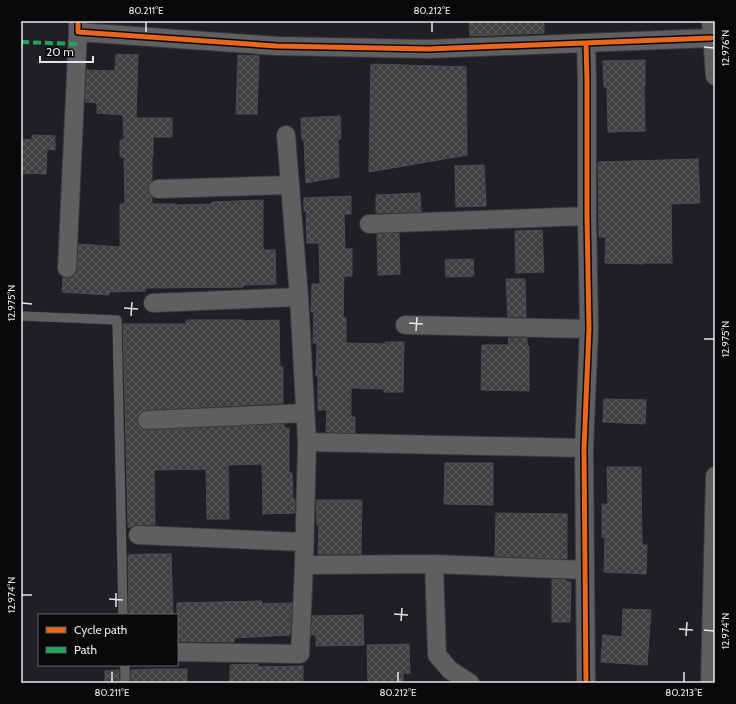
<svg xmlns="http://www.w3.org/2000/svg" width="736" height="704" font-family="Cabin,sans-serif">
  <defs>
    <pattern id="building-cross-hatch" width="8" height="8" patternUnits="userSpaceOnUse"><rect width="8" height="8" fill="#403f42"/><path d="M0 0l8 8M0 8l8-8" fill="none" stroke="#5c5b5d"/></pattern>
  </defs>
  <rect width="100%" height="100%" fill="#201f23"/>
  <path fill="url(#building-cross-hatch)" stroke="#4d4c50" d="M469,21H544V33L470,36Z
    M116,54L138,55L136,118H172V137H153V156H152V181L149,184L148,189L149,194L152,197V204H175V205L212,204V202L263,200V250H275L276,284L243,285V287L145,288V291L109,292V295L62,292L63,277L67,278L71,277L76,273L77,268L79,244L120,247V204H125L124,157H120V140H124L123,115L97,113V103L85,102L87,70L115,71Z
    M238,55L259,56L257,114H236Z
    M645,60V86H644L645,131L608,132L607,87H604L603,61Z
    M371,64L466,67L467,155L369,172Z
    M340,116L341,139H338L339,177L306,183L304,140H302L301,118Z
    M32,135L55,136V150L47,149L46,174L21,173V139L32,140Z
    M698,159L700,203L671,204L672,263H643V264L605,263L606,237H599L598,162Z
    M484,165L486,206L456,207L455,166Z
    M420,193L421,212L376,213V195Z
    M351,196V214H344L345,249H352V276H344L343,318H346V343L385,344V342H404L403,392H384V389L351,388V417H355V433L326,432L327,410H318V376H316L317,343H313L314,312H311L312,284H320L319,243H307L306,211H304V198Z
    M542,230L544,272L516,273L515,231Z
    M399,233L400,274L378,275L377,234Z
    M473,259L474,276L446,277L445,260Z
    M506,279H525L526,317H508Z
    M186,320H243V321L279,320L280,367H283V403L147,410L142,411L138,415L137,420L138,425L142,429L147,430L284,424V428H289V473H292L293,499H295V513L263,514L262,464L228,465L229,519H207L206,469L155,470H154L155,525H138L134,526L131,527H128L123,324H186Z
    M508,338H527V346H529V391L481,390L482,345H509Z
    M604,399L646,400L645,424L603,422Z
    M445,463H493V505L444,504Z
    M607,467H641L642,545H647L646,574L604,572L605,537H602V504H608Z
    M316,500H362L361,554H318L319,525H317Z
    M496,513L567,514V559L495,556Z
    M147,554H171L173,615H129L128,555Z
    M552,579L566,580V582H571L570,622H552Z
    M262,601V604L292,603L290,635L234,638V642L177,641V603Z
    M623,609L651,610L647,665L601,662L603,635L622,637Z
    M363,615L364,645L316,646V635H311L312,616Z
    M409,644L410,673H403V683H368L367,645Z
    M258,664V667L303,666V683H230V665Z
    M159,669H187V683H131V670Z
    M119,670V683H105V671Z"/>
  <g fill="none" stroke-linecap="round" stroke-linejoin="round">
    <g stroke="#3a393c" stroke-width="10">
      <path id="service" d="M21,316L117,320L123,615
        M125,665V683"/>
    </g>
    <g stroke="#3a393c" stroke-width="20">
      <path id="minor" d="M78,21V32L277,46L428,49L711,38
        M711,21L715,76
        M586,43L587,80V216L589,329L584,448L586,683
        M286,135L299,297
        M158,189L290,185
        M369,224L587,216
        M67,268L78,32
        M153,303L299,297L307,442L304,565L300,654L177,652
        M405,325L589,329
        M147,420L305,413
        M307,442L584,448
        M138,535L304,542
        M434,564L437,655L450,670L470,683
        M304,565L434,564L585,570
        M710,683L715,476"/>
    </g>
    <use href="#service" stroke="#5f5f62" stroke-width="9"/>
    <use href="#minor" stroke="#5f5f62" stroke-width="18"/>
    <path stroke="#20a55d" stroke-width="4" stroke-dasharray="8 4" stroke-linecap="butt" d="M21,42L77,44"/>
    <g stroke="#09090b" stroke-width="8">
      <path id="cycleway" d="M78,21V32L277,46L428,49L711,38
        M586,43L587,80V216L589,329L584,448L586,683"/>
    </g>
    <use href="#cycleway" stroke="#eb651d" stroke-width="5"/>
  </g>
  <path fill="none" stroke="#e6e6ea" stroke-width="1.5" d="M146,32V22M432,32V22M704,47L714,48M22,303L32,304M124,308L138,309M131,316L132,302M409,323L423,324M416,331L417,317M704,339H714M22,595H32M109,599L123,600M116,607V593M394,614L408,615M401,621L402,608M679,629L693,630M704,630L714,631M686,636L687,622M112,682V672M398,682V672M684,682V672"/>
  <rect width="736" height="704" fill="none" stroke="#09090b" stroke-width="44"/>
  <rect x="38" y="614" width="140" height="52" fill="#09090b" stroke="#616164"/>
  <rect x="46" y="627" width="20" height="6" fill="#eb651d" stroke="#616164"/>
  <text x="74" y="634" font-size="12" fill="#e6e6ea">Cycle path</text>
  <rect x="46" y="647" width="20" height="6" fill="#20a55d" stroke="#616164"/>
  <text x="74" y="654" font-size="12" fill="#e6e6ea">Path</text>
  <path d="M40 56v6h53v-6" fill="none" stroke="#e6e6ea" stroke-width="2"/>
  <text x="46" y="56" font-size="12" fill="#e6e6ea" stroke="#09090b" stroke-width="3" paint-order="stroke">20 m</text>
  <rect x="22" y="22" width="692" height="660" fill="none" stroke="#e6e6ea" stroke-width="1.5"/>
  <g font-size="10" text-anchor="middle" fill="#e6e6ea">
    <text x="146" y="14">80.211°E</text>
    <text x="432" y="14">80.212°E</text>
    <text transform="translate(725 48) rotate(-90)" y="4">12.976°N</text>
    <text transform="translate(11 303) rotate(-90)" y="4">12.975°N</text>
    <text transform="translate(725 339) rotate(-90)" y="4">12.975°N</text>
    <text transform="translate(11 595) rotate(-90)" y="4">12.974°N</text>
    <text transform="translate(725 631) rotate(-90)" y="4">12.974°N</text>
    <text x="112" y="696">80.211°E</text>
    <text x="398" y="696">80.212°E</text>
    <text x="684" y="696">80.213°E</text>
  </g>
</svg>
